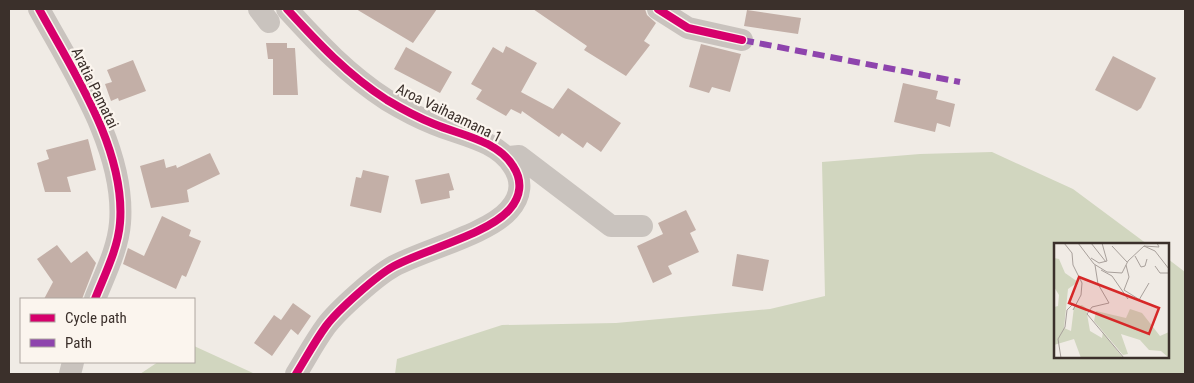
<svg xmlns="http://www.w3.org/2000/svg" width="1194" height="383" font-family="'Roboto Condensed',sans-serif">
  <rect width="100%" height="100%" fill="#f0ebe5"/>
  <path fill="#d1d6bf" d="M992,152L1073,189L1147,244H1055V357H1168V259L1185,272V374H395L397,359L502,325L616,323L770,309L825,296L822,162L920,154Z
    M194,346L253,373L254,374H140L158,362H194Z"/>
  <path fill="#c3afa7" d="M356,9H437L413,43Z
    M533,9H645L647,15L656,23L644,41L650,45L626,76L584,50L587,46Z
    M747,10L801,18L798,34L744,26Z
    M266,43H287V48H295L298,95H273V59H268Z
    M701,44L741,54L730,92L712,87L709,93L689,87Z
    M506,46L537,63L521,92L553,109L568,88L621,123L601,152L587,142L583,148L562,133L559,137L522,111L521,114L511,109L506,116L476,99L482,90L471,84L493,47L503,53Z
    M406,47L452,72L440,93L394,69Z
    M1113,56L1156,78L1141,108L1137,111L1095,90Z
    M133,60L146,91L119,101L118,98L111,101L105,84L112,82L107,70Z
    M903,83L938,91L936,99L955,104L950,127L937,123L935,132L894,122Z
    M88,139L96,170L67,177L71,192H45L37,163L49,159L46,150Z
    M210,153L220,174L187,190L189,202L151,208L140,166L164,159L166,168L176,165L177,168Z
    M363,170L389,176L381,213L350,206L356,177L361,178Z
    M449,173L454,190L449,191L450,198L421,204L415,180Z
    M686,210L696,230L690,233L699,252L668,266L672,274L653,283L637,246L663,234L658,223Z
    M162,216L191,230L189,236L201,241L186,277L182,275L176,289L123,264L128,248L144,256Z
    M57,245L71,263L87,251L96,263L82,299H44L53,282L37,259Z
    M737,254L769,260L763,291L732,286Z
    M293,303L311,316L298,335L291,329L272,356L254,343L274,315L281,320Z"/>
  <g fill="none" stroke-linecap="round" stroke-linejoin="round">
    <path stroke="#c9c3be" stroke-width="22" d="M39,9C73,71 126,150 120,223C118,249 104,276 95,299
      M259,9L269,22
      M287,9C318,43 348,75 387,100C402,109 419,118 434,124C460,135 497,140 513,166C523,181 521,197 509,210C488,234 424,250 394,266C376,276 338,310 326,326C315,341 306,358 296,374
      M658,9L688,28L742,40
      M508,157L519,156L611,226H642
      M70,374L73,362"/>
    <path stroke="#8e44ad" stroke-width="6" stroke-dasharray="12 6" stroke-linecap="butt" d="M742,40L960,82"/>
    <g stroke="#fbf5ee" stroke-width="11">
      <path id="cycleway" d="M39,9C73,71 126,150 120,223C118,249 104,276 95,299
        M287,9C318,43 348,75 387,100C402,109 419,118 434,124C460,135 497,140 513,166C523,181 521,197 509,210C488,234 424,250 394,266C376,276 338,310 326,326C315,341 306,358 296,374
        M658,9L688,28L742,40"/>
    </g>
    <use href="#cycleway" stroke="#d6006c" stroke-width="8"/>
  </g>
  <g text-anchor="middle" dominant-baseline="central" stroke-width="4.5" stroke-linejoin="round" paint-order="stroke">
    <g font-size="15" fill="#3b302b" stroke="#fbf5ee">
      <text transform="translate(95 88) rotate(64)">Aratia Pamatai</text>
      <text transform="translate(449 113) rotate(26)">Aroa Vaihaamana 1</text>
    </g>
  </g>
  <g transform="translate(1054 243)">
    <rect width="115" height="115" fill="#f0ebe5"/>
    <path d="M0,15L5,16L11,30L24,39L14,46L10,85L17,88L20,64L28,62L32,65L36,88L48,95L49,89L69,115H27L20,96L0,102V64L4,63L5,52L0,44ZM76,66L88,70L106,93L115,89V115L107,108L95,107L86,97L67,91L74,111L69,112L40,78L42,68L72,75Z" fill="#d1d6bf"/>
    <path fill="none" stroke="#a8a09b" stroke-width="1" d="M10,0L18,10L19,22L28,40L27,52L19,67M24,0L40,21L53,29L68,30L74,18L90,3L101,8L115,26M37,0L52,19M58,3L73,19M90,3L105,4L103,0M81,13L87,24L91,23L93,16M37,15L45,20L53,18L48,0M41,22L44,41L55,60L38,64L33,71L70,115M72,22L75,34L70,47L86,57M101,23L106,30H115M47,27L58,33L74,56M85,57L95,40M7,115L4,96L11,84L13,67L18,62"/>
    <path fill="#d62828" fill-opacity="0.15" stroke="#d62828" stroke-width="2.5" d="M25,34L105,65L95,91L15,60Z"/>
    <rect width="115" height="115" fill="none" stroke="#3b302b" stroke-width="2.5"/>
  </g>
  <rect width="1194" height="383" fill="none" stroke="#3b302b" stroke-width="20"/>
  <rect x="20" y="298" width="175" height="65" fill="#fbf5ee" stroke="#aea6a0"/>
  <rect x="30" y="314" width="25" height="8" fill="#d6006c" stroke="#aea6a0"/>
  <text x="65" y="323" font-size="15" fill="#3b302b">Cycle path</text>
  <rect x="30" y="339" width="25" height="8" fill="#8e44ad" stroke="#aea6a0"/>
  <text x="65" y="348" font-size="15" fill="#3b302b">Path</text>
</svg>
